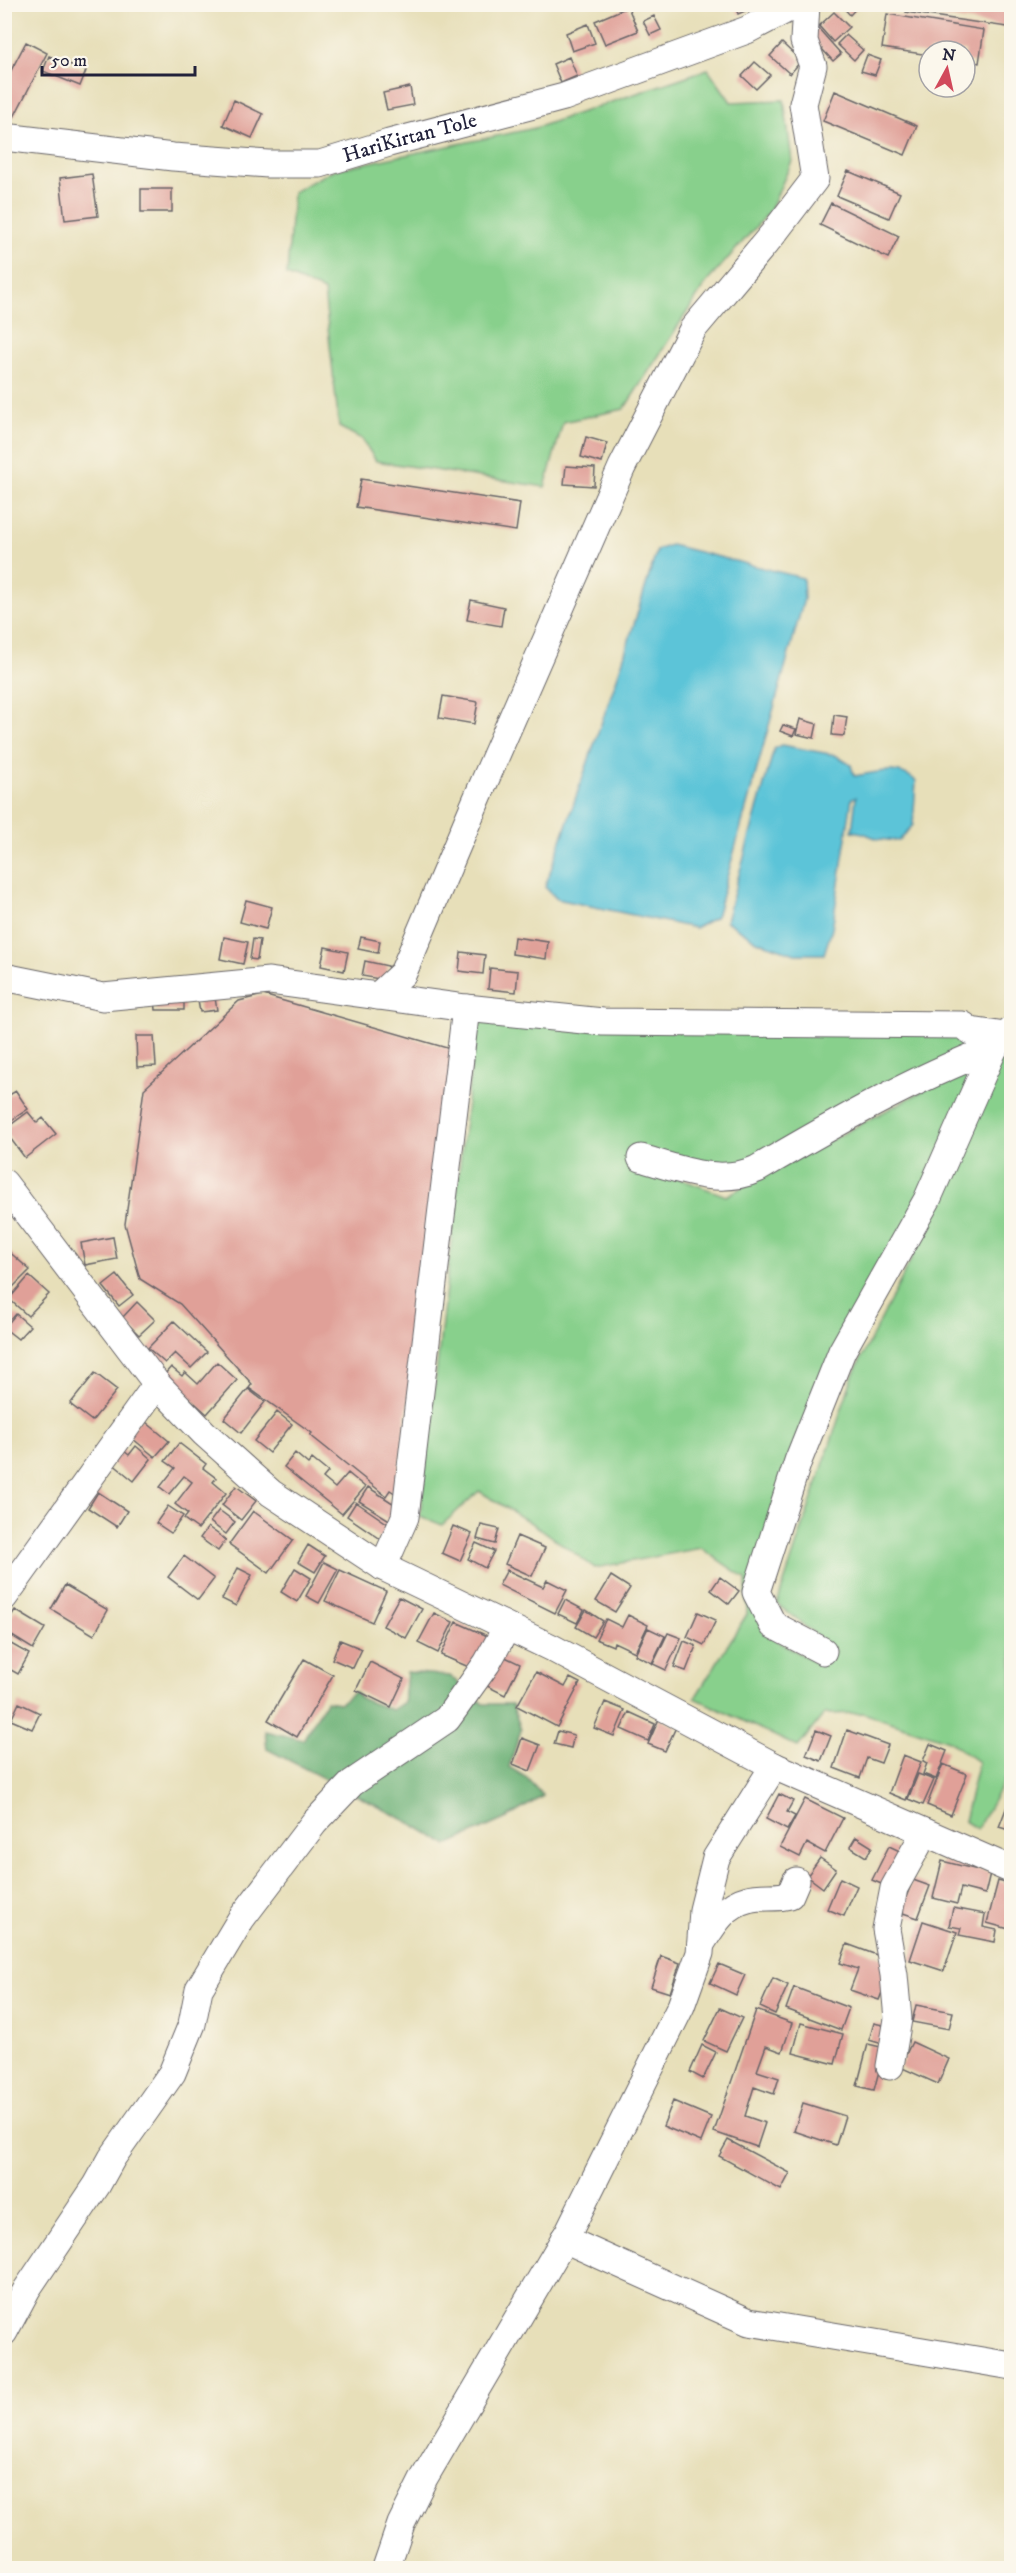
<svg xmlns="http://www.w3.org/2000/svg" width="1016" height="2573" font-family="'IM FELL DW Pica',serif">
  <rect width="100%" height="100%" fill="#fbf7ec"/>
  <filter id="ink" filterUnits="userSpaceOnUse"><feTurbulence type="fractalNoise" baseFrequency=".0167" numOctaves="2"/><feDisplacementMap in="SourceGraphic" scale="12" xChannelSelector="R" yChannelSelector="G"/><feConvolveMatrix kernelMatrix="1 2 1 2 8 2 1 2 1" color-interpolation-filters="sRGB"/></filter>
  <filter id="wash" filterUnits="userSpaceOnUse"><feTurbulence type="fractalNoise" baseFrequency=".008" numOctaves="4" result="noise"/><feDisplacementMap in="SourceGraphic" scale="24" xChannelSelector="R" yChannelSelector="G"/><feGaussianBlur stdDeviation="1.35" result="paint"/><feColorMatrix in="noise" values="0 0 0 0 0 0 0 0 0 0 0 0 0 0 0 0 0 1.4 0 .05"/><feComposite in="paint" operator="in"/></filter>
  <g filter="url(#wash)">
    <rect width="100%" height="100%" fill="#e7dfb9"/>
    <path fill="#88d08c" stroke="#557964" stroke-width="1.5" d="M708,69L731,102L784,100L792,161L770,211L706,283L624,409L563,422L545,487L376,461L362,439L339,427L324,291L287,275L293,192L333,170L535,128Z
      M474,1017L959,1031L989,1041L733,1170L629,1160L726,1196L981,1060L751,1585L764,1633L821,1666L836,1651L777,1604L853,1375L931,1220L1003,1055L1011,1052L1012,1777L1007,1776L977,1829L964,1821L978,1762L949,1741L863,1713L824,1714L798,1747L695,1698L747,1614L746,1579L701,1548L595,1568L541,1529L479,1491L442,1525L420,1516L475,1032Z"/>
    <path fill="#6eb278" stroke="#486a5a" stroke-width="1.5" d="M407,1672L450,1676L483,1704H512L521,1730L509,1767L527,1778L543,1796L507,1818L447,1845L414,1825L267,1749L265,1731L303,1740L326,1701L340,1703L354,1692L362,1699L392,1710L404,1702Z"/>
    <path fill="#5bc4d8" stroke="#3e738a" stroke-width="1.5" d="M671,545L803,578L804,599L716,917L695,928L557,899L545,887L620,669L657,550Z
      M782,745L835,755L851,765L854,776C875,773 898,764 916,781L913,825L899,841L878,839L863,833L852,831L856,797L852,798L832,929L824,954H795L757,941L726,921L774,749Z"/>
    <g id="blocks">
      <path fill="#e0a098" d="M734,4H753L754,7L738,14Z
        M840,4H860L850,15Z
        M907,4H1006L1010,5L1007,27L906,12Z
        M628,7L638,31L605,44L595,21Z
        M834,12L849,27L833,42L819,26Z
        M887,14L984,30L979,63L965,61V51H929V55L882,48Z
        M654,16L661,30L650,35L643,21Z
        M588,24L595,43L572,51L566,33Z
        M818,28L841,54L833,61L810,36Z
        M846,35L863,50L854,60L837,44Z
        M26,42L47,53L14,117L4,112V84Z
        M782,43L801,61L790,74L770,56Z
        M867,55L881,60L875,75L861,71Z
        M49,56L86,71L80,86L43,71Z
        M569,57L577,76L561,83L553,64Z
        M755,62L770,75L756,89L742,76Z
        M410,87L413,105L387,110L383,93Z
        M835,91L917,126L905,155L823,121Z
        M234,100L263,114L252,138L223,125Z
        M848,171L900,193L889,218L837,196Z
        M92,174L98,216L65,220L60,178Z
        M141,189H172V212H141Z
        M831,203L899,236L888,258L820,225Z
        M586,437L607,443L602,463L581,457Z
        M566,466L595,468L594,486L564,484Z
        M361,479L520,503L516,531L356,507Z
        M471,600L504,607L501,626L467,620Z
        M443,696L478,702L474,724L439,718Z
        M834,715L847,717L844,736L832,735Z
        M800,719L817,724L814,738L796,734Z
        M783,725L796,729L793,736L780,731Z
        M246,900L272,907L266,929L240,922Z
        M224,937L248,942L243,964L220,959Z
        M361,937L380,941L378,953L358,949Z
        M514,937L548,942L546,959L512,954Z
        M253,939L260,940L257,960L250,959Z
        M325,947L348,952L344,971L321,966Z
        M461,952L485,955L483,974L459,971Z
        M365,961L388,966L385,980L362,976Z
        M490,968L518,971L516,992L488,989Z
        M263,995L454,1050L396,1494L390,1490L386,1496L310,1435L312,1433L249,1388L252,1384L180,1304L140,1279L125,1224L144,1089L239,1001Z
        M184,998V1010H156L155,999Z
        M215,998L217,1010L200,1012L198,1001Z
        M136,1036H154L156,1066L137,1067Z
        M16,1091L28,1109L4,1125V1098Z
        M28,1112L37,1123L43,1118L56,1134L25,1158L4,1130Z
        M113,1237L117,1259L85,1265L81,1243Z
        M6,1249L30,1270L4,1296V1250Z
        M117,1275L133,1295L119,1306L103,1286Z
        M29,1276L49,1294L28,1316L9,1299Z
        M137,1302L155,1320L139,1335L122,1318Z
        M16,1314L30,1326L18,1339L4,1328Z
        M174,1321L207,1352L191,1368L175,1353L165,1363L148,1348Z
        M217,1362L237,1380L207,1414L164,1375L171,1367L182,1376L185,1372L198,1384Z
        M95,1373L117,1390L92,1421L70,1404Z
        M248,1389L265,1402L241,1433L224,1419Z
        M277,1412L292,1424L269,1453L254,1441Z
        M141,1418L169,1441L155,1457L127,1434Z
        M179,1443L206,1464L203,1468L216,1478L213,1482L226,1493L198,1529L184,1519L188,1514L175,1504L192,1482L184,1476L169,1494L160,1487L175,1468L165,1461Z
        M118,1446L129,1455L136,1446L151,1459L134,1481L107,1459Z
        M295,1453L308,1464L312,1459L328,1472L323,1478L335,1488L348,1473L365,1487L342,1514L284,1467Z
        M236,1486L256,1501L241,1520L222,1505Z
        M368,1487L402,1509L394,1523L359,1501Z
        M98,1492L127,1511L117,1527L88,1508Z
        M356,1502L394,1528L385,1542L347,1516Z
        M168,1506L183,1516L171,1533L156,1523Z
        M219,1510L235,1522L226,1534L210,1522Z
        M253,1511L293,1540L269,1573L229,1544Z
        M481,1525L499,1529L495,1544L477,1539Z
        M453,1526L472,1534L460,1561L442,1553Z
        M208,1527L226,1540L218,1551L200,1538Z
        M517,1536L545,1548L532,1576L505,1564Z
        M476,1543L494,1551L485,1568L468,1559Z
        M308,1545L325,1556L315,1572L298,1562Z
        M184,1556L214,1579L198,1600L168,1577Z
        M324,1562L338,1569L319,1603L306,1596Z
        M238,1568L252,1575L236,1606L222,1599Z
        M295,1568L311,1578L297,1602L281,1592Z
        M340,1570L386,1591L372,1622L325,1601Z
        M507,1570L543,1587L547,1580L567,1590L555,1613L499,1585Z
        M611,1576L630,1588L615,1612L596,1601Z
        M720,1577L739,1591L729,1604L711,1590Z
        M65,1585L108,1610L94,1635L51,1609Z
        M399,1597L422,1609L406,1638L383,1626Z
        M565,1600L584,1610L577,1623L558,1614Z
        M15,1610L45,1628L33,1649L4,1631V1627Z
        M586,1610L603,1621L593,1637L576,1627Z
        M698,1612L716,1620L704,1645L687,1637Z
        M434,1613L453,1622L438,1653L418,1643Z
        M628,1615L648,1625L635,1652L614,1642L613,1646L596,1639L606,1619L622,1627Z
        M456,1622L492,1638L478,1671L441,1655Z
        M648,1628L665,1636L652,1663L635,1655Z
        M668,1633L681,1638L666,1670L653,1664Z
        M4,1640L29,1654L18,1674L4,1666Z
        M340,1640L362,1649L353,1668L332,1659Z
        M684,1641L696,1646L686,1671L674,1667Z
        M501,1655L520,1664L505,1695L485,1685Z
        M304,1659L333,1675L297,1737L268,1720Z
        M370,1662L404,1679L391,1707L356,1690Z
        M536,1672L565,1687L570,1678L580,1683L557,1727L517,1706Z
        M605,1702L625,1710L614,1736L594,1728Z
        M19,1703L40,1713L32,1729L11,1720Z
        M629,1712L655,1724L648,1741L621,1729Z
        M659,1719L676,1727L665,1751L648,1744Z
        M816,1730L831,1736L821,1761L806,1755Z
        M847,1730L888,1745L881,1763L867,1758L860,1778L834,1768Z
        M558,1731L574,1735L571,1748L554,1744Z
        M522,1738L540,1745L530,1771L513,1764Z
        M930,1744L947,1751L936,1779L923,1774L927,1763L923,1761Z
        M903,1755L921,1762L906,1800L889,1793Z
        M943,1764L967,1774L951,1815L927,1805Z
        M918,1774L934,1780L923,1805L908,1799Z
        M1012,1793V1831L999,1827Z
        M779,1794L793,1801L787,1812L795,1816L787,1830L766,1819Z
        M805,1799L843,1818L825,1853L807,1843L800,1857L780,1847Z
        M856,1837L872,1847L866,1857L850,1847Z
        M889,1846L902,1852L886,1886L872,1880Z
        M820,1858L836,1869L823,1888L807,1876Z
        M942,1861L990,1873L985,1894L961,1888L957,1904L933,1898Z
        M840,1878L857,1886L844,1916L827,1909Z
        M913,1880L930,1886L918,1918L900,1912Z
        M998,1881L1012,1885V1918L1009,1929L987,1923Z
        M953,1908L985,1914L983,1927L997,1930L995,1942L959,1935L961,1928L949,1926Z
        M923,1921L957,1932L944,1971L910,1960Z
        M847,1944L882,1957L891,1969L879,2000L850,1990L858,1969L840,1963Z
        M661,1956L680,1963L670,1993L651,1987Z
        M719,1964L745,1975L736,1995L710,1983Z
        M773,1978L788,1985L775,2014L760,2007Z
        M794,1987L849,2008L841,2030L786,2009Z
        M916,2005L953,2012L949,2029L912,2022Z
        M720,2008L742,2018L726,2051L704,2041Z
        M756,2010L792,2023L782,2052L766,2046L757,2071L779,2078L774,2094L754,2087L745,2116L765,2123L757,2147L714,2132Z
        M801,2023L843,2034L835,2064L793,2053Z
        M874,2023L891,2027L886,2045L869,2040Z
        M912,2042L949,2059L938,2084L900,2067Z
        M868,2044L885,2048L874,2090L857,2086Z
        M702,2045L716,2052L703,2079L690,2072Z
        M673,2101L711,2117L701,2142L663,2126Z
        M803,2103L845,2116L836,2145L794,2131Z
        M728,2140L790,2173L781,2190L719,2156Z"/>
    </g>
  </g>
  <g filter="url(#ink)">
    <use href="#blocks" fill-opacity="0" stroke="#676467" stroke-width="1.5"/>
    <g fill="none" stroke-linecap="round" stroke-linejoin="round">
      <g stroke="#676467" stroke-width="29">
        <g id="minor">
          <path id="s1" d="M4,137L173,157L268,164H320L389,143L564,97L747,30L797,4"/>
          <path d="M4,977L103,997L269,981L466,1008L603,1022L963,1025L971,1031L1005,1036"/>
          <path d="M378,996L403,973L476,801L622,467L693,329L773,234L815,179L803,104L813,66L804,41L806,4"/>
          <path d="M641,1158C679,1169 719,1186 757,1169C834,1124 910,1080 994,1048"/>
          <path d="M4,1183L157,1384L204,1433L271,1493L383,1567L552,1648L774,1766L1012,1870"/>
          <path d="M383,1567L405,1517L466,1008"/>
          <path d="M4,1597L157,1384"/>
          <path d="M823,1651L773,1625L756,1592L798,1461L842,1351L927,1200L994,1048L1012,1030"/>
          <path d="M701,1944C713,1925 724,1905 748,1899C761,1895 776,1899 790,1895L796,1881"/>
          <path d="M890,2066L898,2019L894,1975L886,1929L894,1888L925,1832"/>
          <path d="M564,2239L749,2322L1012,2366"/>
          <path d="M4,2332L27,2289L97,2185L112,2158L172,2073L192,2024L199,1989L241,1919L314,1823L352,1783L447,1719L487,1663L507,1627"/>
          <path d="M386,2568L401,2524L424,2478L569,2231L681,2006L700,1953L703,1910L716,1858L774,1766"/>
        </g>
      </g>
      <use href="#minor" stroke="#fff" stroke-width="27"/>
    </g>
  </g>
  <g text-anchor="middle" dominant-baseline="central" stroke-width="4.5" stroke-linejoin="round" paint-order="stroke">
    <g font-size="21" fill="#22223b" stroke="#fbf7ec">
      <text stroke="none"><textPath href="#s1" startOffset="411">HariKirtan Tole</textPath></text>
    </g>
  </g>
  <rect width="1016" height="2573" fill="none" stroke="#fbf7ec" stroke-width="24"/>
  <g transform="translate(947 69) rotate(8)"><circle r="28" fill="#fbf7ec" stroke="#a4a2a5" stroke-width="1.5"/>
  <path d="M0-4.5L10 22L0 15L-10 22Z" fill="#d1495b"/>
  <text y="-9" font-size="16" font-weight="bold" text-anchor="middle" fill="#22223b">N</text>
  </g>
  <path d="M42 66v9h153v-9" fill="none" stroke="#22223b" stroke-width="3"/>
  <text x="51" y="66" font-size="18" fill="#22223b" stroke="#fbf7ec" stroke-width="4.5" paint-order="stroke">50 m</text>
</svg>
